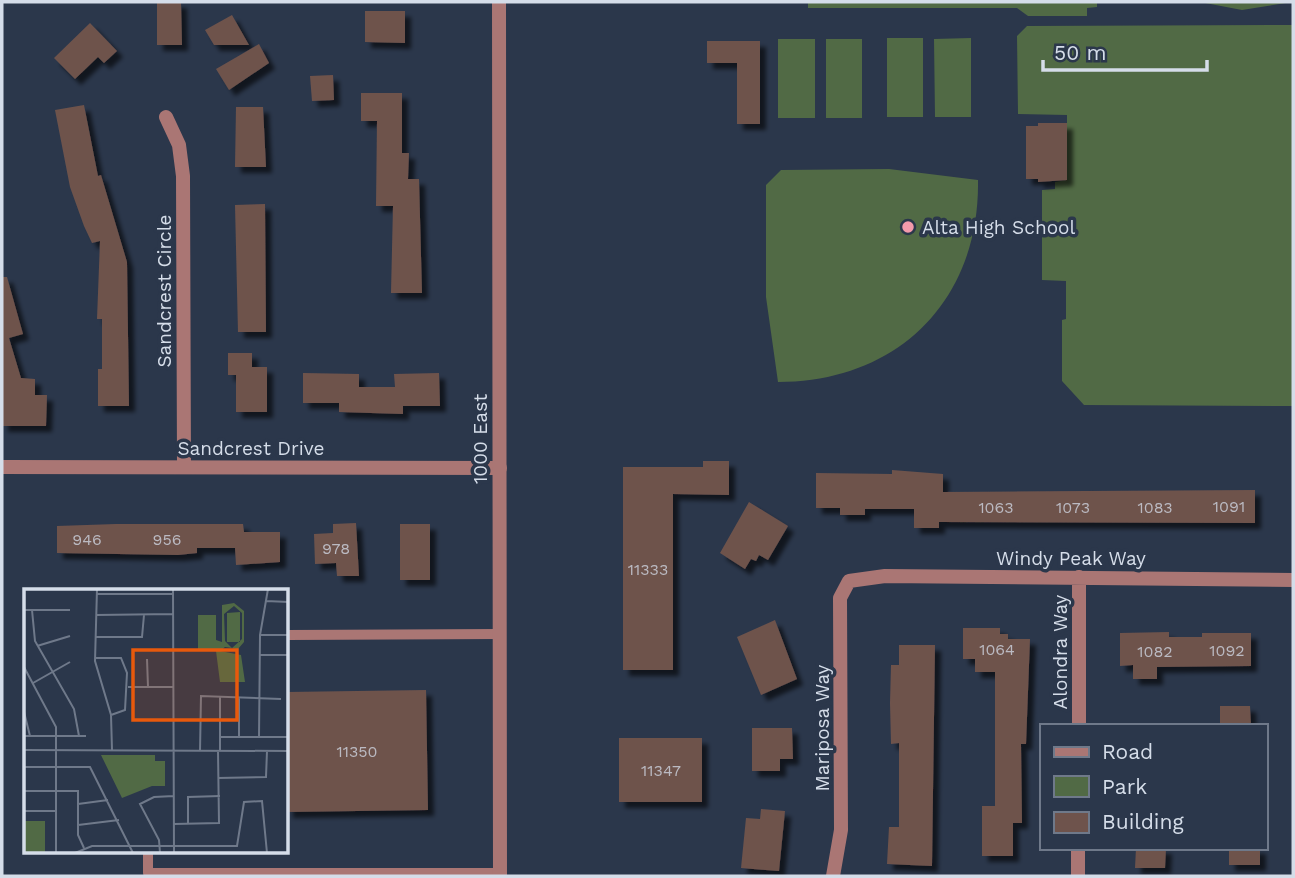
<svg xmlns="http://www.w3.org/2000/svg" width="1295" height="878" font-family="'Work Sans',sans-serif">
  <defs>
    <filter id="shadow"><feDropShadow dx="6" dy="6" stdDeviation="2" flood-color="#0009"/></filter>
  </defs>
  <rect width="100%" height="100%" fill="#2b374b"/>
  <path fill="#516a45" d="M808,2H1097V7L1087,8V16H1028L1017,8H808Z
    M1200,2H1292L1242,10Z
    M1293,25V406L1084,405L1062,381V320L1066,319V281L1042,280V190L1055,189V182L1067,180V115L1018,114L1017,36L1027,26Z
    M923,38V117H887V38Z
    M971,38V117H935L934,39Z
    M778,39H815V118H778Z
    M826,39H862V118H826Z
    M889,169L978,180C980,300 898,382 778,382L766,297V185L781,170Z"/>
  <path fill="#6e534c" filter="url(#shadow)" d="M157,2H181L182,45H157Z
    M365,11H405V43L365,42Z
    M232,15L249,45H214L205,30Z
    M90,23L117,51L104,63L98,57L75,79L54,58Z
    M707,41H760V124H737V63H707Z
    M259,44L269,63L229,90L216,69Z
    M333,75L334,100L312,101L310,76Z
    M361,93H402V153H409L408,179H419L422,293H391L393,206H376L377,121H361Z
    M84,105L98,176L101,175L127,262L129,406H98V369H102V319H97L100,241L92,243L84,226L70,187L55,110Z
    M236,107H263L266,167H235Z
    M1038,123H1067V180L1038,182V179H1026V126H1038Z
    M265,204L266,332H238L235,205Z
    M2,277H7L23,334L9,338L21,378L35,379V395H47L46,426H2Z
    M228,353H252V367H267V412H236V375H228Z
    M303,373L359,374V387H395L394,374L439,373L440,406H403V414L339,412V403H303Z
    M703,461H729V495L673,494V670H623V467H703Z
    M892,470L943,474V492L1255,490V523L939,522V528H914V509H865V515H840V508H816V473L892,474Z
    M749,502L788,526L768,560L759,555L756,561L751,559L745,569L720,553Z
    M356,523L359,576H337L336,563L315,564L314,534L333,533V524Z
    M116,524H243L244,532H280V562L236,565L235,548H197V553L178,555L57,553V526Z
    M400,524H430V580H400Z
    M775,620L797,679L761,695L737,637Z
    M963,628H1000V634H1008V639H1030L1026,744H1021L1022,823H1013V856H982V806H995V672H975V659H963Z
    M1169,632V637H1202V633H1251V666L1157,667V679H1133V665L1120,666V633Z
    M899,645H935L932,866L887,864L889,827H899V743L891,744L890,703L891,665H899Z
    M426,690L428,810L287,812V692Z
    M1220,706H1250L1251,726H1220Z
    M752,728H792L793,759H780V771H752Z
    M619,738H702V802H619Z
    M761,809L785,811L779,871L741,868L746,818L760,819Z
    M1136,848H1166L1165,868H1135Z
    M1229,848H1260V865H1229Z"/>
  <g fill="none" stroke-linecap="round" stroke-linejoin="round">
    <path stroke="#aa7674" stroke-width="10" d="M287,635L500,634
      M148,852V873H500"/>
    <path stroke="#aa7674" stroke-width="14" d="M166,117L179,145L183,176L184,467
      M2,467L500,468
      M1079,726V577
      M833,876L841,830L840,598L849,581L885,576L1293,580
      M1078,876V848"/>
    <path stroke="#aa7674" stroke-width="14" d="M499,2L500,876"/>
  </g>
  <circle fill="#f39aab" stroke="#2b374b" stroke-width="2.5" cx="908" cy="227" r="7"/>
  <g text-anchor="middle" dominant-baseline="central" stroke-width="7" stroke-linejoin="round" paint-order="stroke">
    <g font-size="16" fill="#bbbac2">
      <text x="1229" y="506">1091</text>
      <text x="996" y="507">1063</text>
      <text x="1073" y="507">1073</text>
      <text x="1155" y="507">1083</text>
      <text x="87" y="539">946</text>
      <text x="167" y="539">956</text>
      <text x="336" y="548">978</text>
      <text x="648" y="569">11333</text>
      <text x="997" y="649">1064</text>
      <text x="1227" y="650">1092</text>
      <text x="1155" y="651">1082</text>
      <text x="357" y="751">11350</text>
      <text x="661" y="770">11347</text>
    </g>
    <g font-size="19" fill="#d5dde9" stroke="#2b374b" text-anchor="start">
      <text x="922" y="227">Alta High School</text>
    </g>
    <g font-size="19" fill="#d5dde9" stroke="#2b374b">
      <text transform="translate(164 291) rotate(-90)">Sandcrest Circle</text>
      <text transform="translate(480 439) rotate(-90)">1000 East</text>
      <text x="251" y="448">Sandcrest Drive</text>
      <text x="1071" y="558">Windy Peak Way</text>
      <text transform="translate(1060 652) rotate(-90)">Alondra Way</text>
      <text transform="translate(822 728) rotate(-90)">Mariposa Way</text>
    </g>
  </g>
  <g transform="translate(24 589)">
    <rect width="264" height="264" fill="#2b374b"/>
    <path d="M210,14L220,22V53L214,60L201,58L196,62L217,66L221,93H196L192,62L174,61V26H192V51L198,53V16ZM210,17L218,24V50L208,59L201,52L200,25ZM216,23V53H203V24ZM77,166H131V172H141V197H128L98,209ZM0,232H21V263H0Z" fill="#516a45" fill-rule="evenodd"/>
    <path fill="none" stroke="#6f798a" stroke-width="2" d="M73,0L71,72L87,126L88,161M149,0L150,264M73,5H149M242,12L265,13M0,21H46M8,21L11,52L50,120L55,147M72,26L149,25M236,46H265M72,48H118L120,26M13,57L46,47M235,66H265M71,69H97L103,84L101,121L87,126M123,70L124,98M0,78L32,138V264M9,94L46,73M104,98H149M0,123L6,147M0,147H62M196,148H265M215,148V108M235,148L236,46L244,0M0,161L265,162M176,162L177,107L257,110M196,162V107M0,178H66L109,264M194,189L242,188L243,162M0,202H54V246L60,259M54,215L84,211M0,222H32M150,235L195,234L194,162M164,235V208L196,207M54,236L95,231M51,264L68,257H213L220,213L238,212L243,264M136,264L135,251L116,215L130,208L150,207"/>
    <path fill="#e8590c" fill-opacity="0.15" stroke="#e8590c" stroke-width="3.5" d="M109,61H213V131H109Z"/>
    <rect width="264" height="264" fill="none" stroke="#d5dde9" stroke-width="3.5"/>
  </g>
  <rect width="1295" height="878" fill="none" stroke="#d5dde9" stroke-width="7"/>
  <rect x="1040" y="724" width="228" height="126" fill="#2b374b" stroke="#6f798a" stroke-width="2"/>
  <rect x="1054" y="747" width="35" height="10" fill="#aa7674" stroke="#6f798a" stroke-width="2"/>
  <text x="1102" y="759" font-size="21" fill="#d5dde9">Road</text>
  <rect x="1054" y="776" width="35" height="21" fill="#516a45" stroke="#6f798a" stroke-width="2"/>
  <text x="1102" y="794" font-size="21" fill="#d5dde9">Park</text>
  <rect x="1054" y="812" width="35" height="21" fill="#6e534c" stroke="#6f798a" stroke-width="2"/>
  <text x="1102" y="829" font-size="21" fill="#d5dde9">Building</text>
  <path d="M1043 60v10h164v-10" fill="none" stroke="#d5dde9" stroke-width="3.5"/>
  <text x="1054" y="60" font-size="21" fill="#d5dde9" stroke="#2b374b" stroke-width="5" paint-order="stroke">50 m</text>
</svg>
